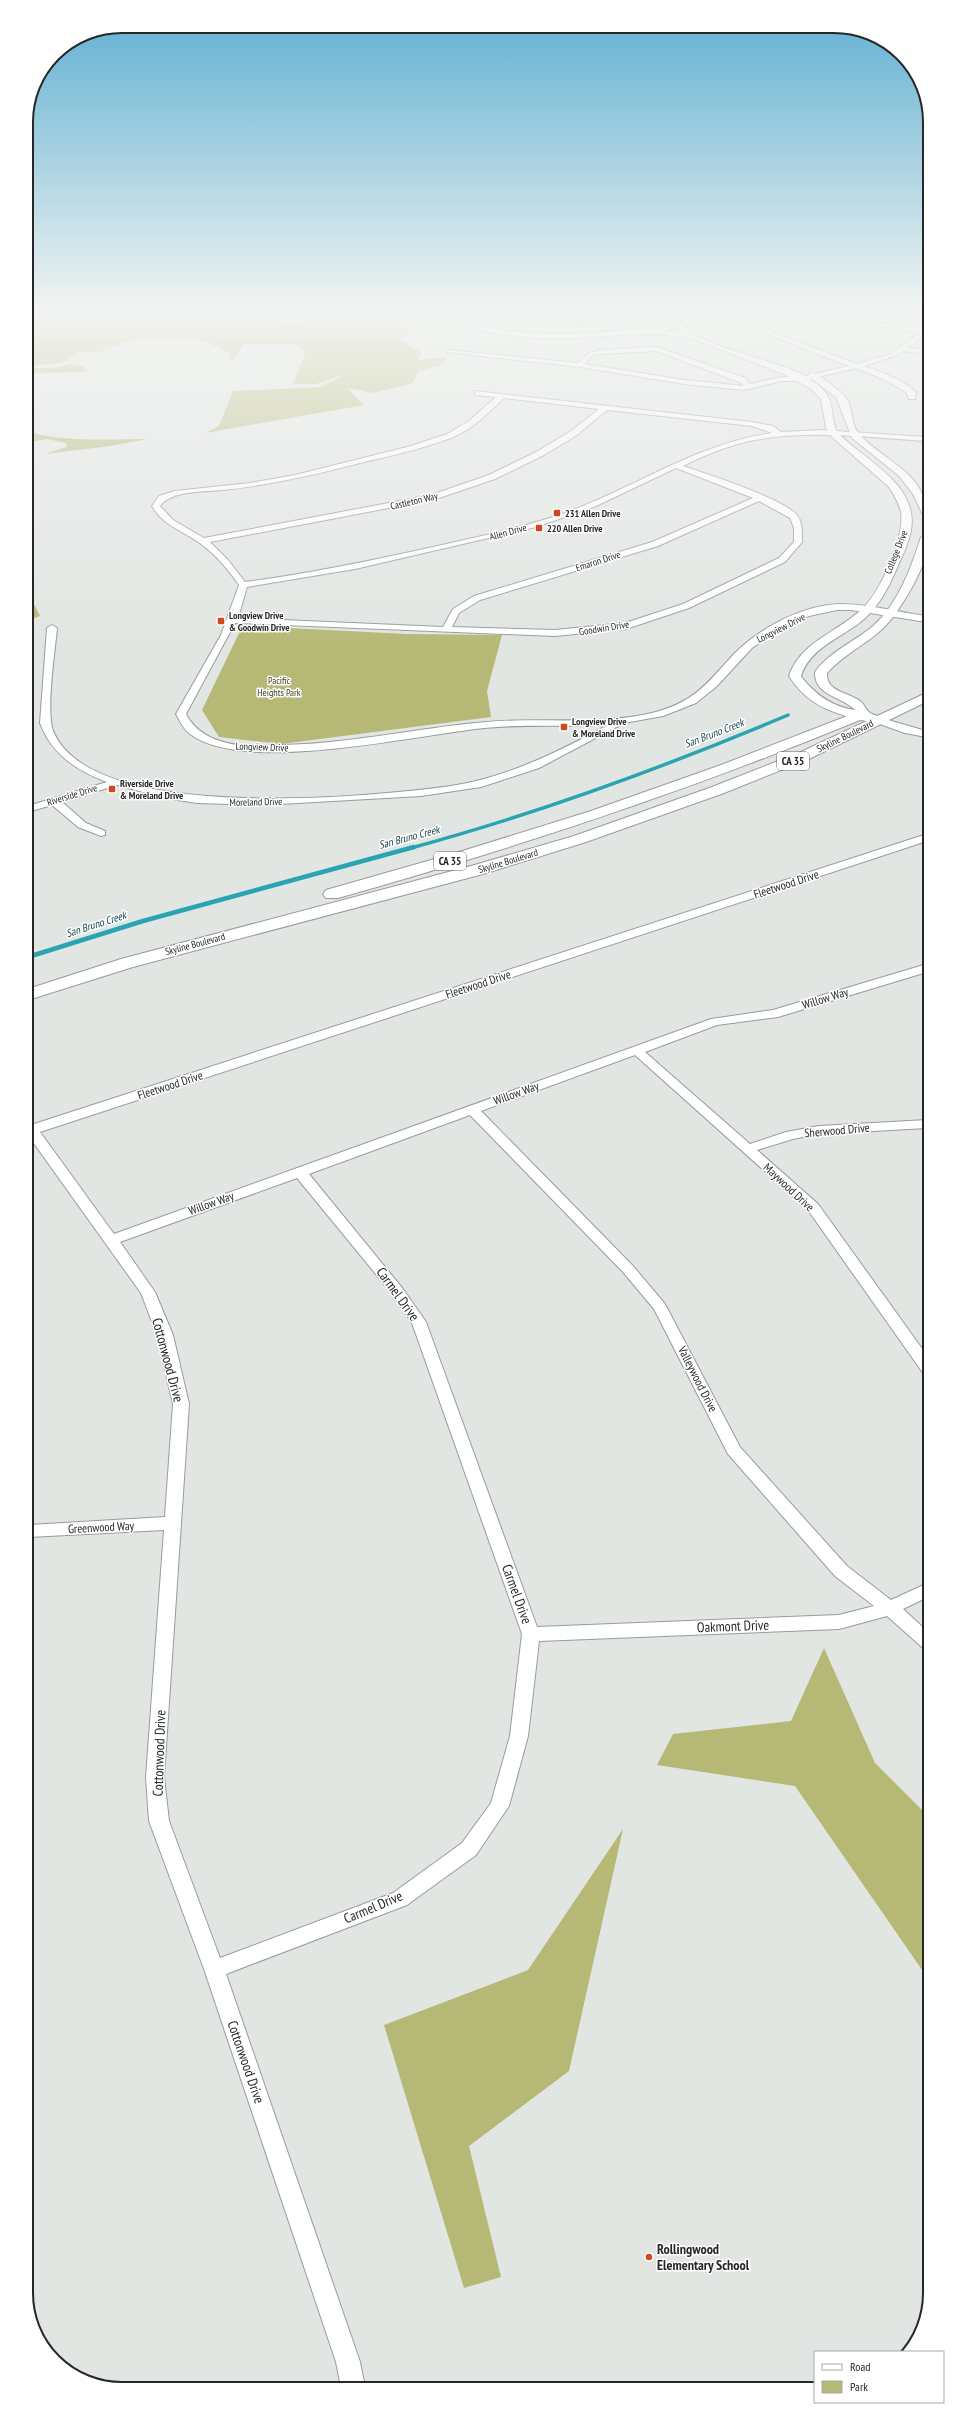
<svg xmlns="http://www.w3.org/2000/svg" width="956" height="2415" font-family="'PT Sans Narrow',sans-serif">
  <rect width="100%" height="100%" fill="#e2e6e3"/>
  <path fill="#b6b875" d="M27,309H221L288,324L343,315L346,309H396C392,327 401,327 414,333L397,339L421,352L418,360L446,357L445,364L419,371L411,384L372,393L347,388L364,405L205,433L219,426L233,391L322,387L347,373L316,384H293L305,353L295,344H244L234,361H228L231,353L199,340L148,339L129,341L99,352H80L62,363L27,366Z
    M516,309H527L526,313C536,326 566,325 580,322L553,309H651L625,315L655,309H675L580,326C558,327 534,328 514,315Z
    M72,364L82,366L90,372L27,373V368H53Z
    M27,429C45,443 121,439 147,439L111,446L44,454L67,447L66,443L47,439L29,442L27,455Z
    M27,596L31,598L40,616L27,621Z
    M251,626L407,634L502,635L487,691L491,717L281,744L219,737L202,710L240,631Z
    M824,1648L875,1763L929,1817V1980L795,1786L657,1765L673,1734L791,1721Z
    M623,1829L569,2071L469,2146L501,2277L464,2288L384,2025L528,1970Z"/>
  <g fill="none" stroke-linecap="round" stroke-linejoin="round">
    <path stroke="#2ba4b2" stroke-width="3.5" d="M411,848C540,813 665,767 788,715"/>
    <path stroke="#2ba4b2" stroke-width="4.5" d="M28,957L143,921L414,847"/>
    <g stroke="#989c99" stroke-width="2">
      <path id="minor" d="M423,309C436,309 445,316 457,320C470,324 483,327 496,329C557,339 617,332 678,323L681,325C673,331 653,331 643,332C578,340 506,345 445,319C438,316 429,314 423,309Z
        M839,309H847L874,322L926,329V335L908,348L926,350V354L903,351L895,356L864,366C880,372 904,379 916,393L915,399H909L906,392L883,379L856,368L801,381H782L744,390L684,384L580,367L446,352L449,350L578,363L589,353L599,350L657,347L745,378L750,384L782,377H801L849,366L767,334L763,327H767L771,332L857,364L891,354L919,333L870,325ZM656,351L739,382L744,386L684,380L585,364L593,355L599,354Z
        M475,391L752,422L773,426L781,432L821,430L926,437V441C871,438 815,430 761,439C734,443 707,454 683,466C707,474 782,498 797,515C803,523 802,533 802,542L785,562L689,608L626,629L555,636L235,623L186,714C196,734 217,742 238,745C250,746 262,745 274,745C346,745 415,728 486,722C543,717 601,726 656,712C696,701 708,682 734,654C760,628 802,605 840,604C868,604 898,612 926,616V622L851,610H837L809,616L778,630L752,648L717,686L696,703L663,716L624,723L539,768L481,787L421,796L262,805L197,803L165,798L117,785L62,802L86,823L105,831V835L101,836L78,827L52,805L28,812V806L107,782C77,771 51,754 40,723L47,628L52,625L57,628C55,651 45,715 54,733C95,824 369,797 451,786C508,777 558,752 608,725C567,727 525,724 484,728C416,735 244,775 190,734C183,729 180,721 176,714L221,635L239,585C228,569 216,555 201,544C184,531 163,526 152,506L159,496L175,491L250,483L295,475L411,446L447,434L469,421L496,397L475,395ZM504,398L599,409L571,431L538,451L489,475L431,495L204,538L173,520L160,506C172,490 204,492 223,490C270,485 314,475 360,463C391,456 421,449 451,438C472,430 488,413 504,398ZM607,410L752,426L772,433C695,444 637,487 565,513C519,529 471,538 424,549C365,562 306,574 245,582L228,560L210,542L436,499L495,479L544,455L577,435ZM676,468L753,498L652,542L474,596L453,609L443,627L238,618L247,587L355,569L536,527L596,506ZM759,501L790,518L794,528V542L779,558L683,604L625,623L555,630L452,627L459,613L480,600L658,546Z
        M878,717L926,731V737L905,733L874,722V718Z
        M927,834V841L40,1132L114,1234L711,1019L773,1010L927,964V972L778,1017L717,1025L645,1052L750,1144L786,1132L819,1126L927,1120V1128L819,1134L793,1139L757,1150L818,1204L928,1357V1374L923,1373L808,1210L635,1055L481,1111L633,1266L665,1304L740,1447L847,1566L891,1600L928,1583V1597L903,1609L928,1632L929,1650L923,1648L887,1616L839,1629L539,1641L528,1736L509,1806L476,1855L407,1905L226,1974L360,2362L365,2387H341L336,2362L204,1969L149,1821L146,1777L164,1530L29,1537V1525L165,1517L173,1404L157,1335L141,1293L28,1135V1126ZM470,1115L623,1272L654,1309L728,1454L835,1576L874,1606L839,1615L537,1627L426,1322L403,1289L309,1174ZM297,1178L393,1295L412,1323L522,1634L510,1736L491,1803L462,1843L393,1893L220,1958L169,1821L164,1777L189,1404L173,1335L155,1292L120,1242Z"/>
    </g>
    <g stroke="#989c99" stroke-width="2">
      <path id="tertiary" d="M720,309H731L713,318L684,326C719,358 796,357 826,393C835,405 830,421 838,433C865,461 919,484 911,530C909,543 902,556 897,568C888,589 877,610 858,624C837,639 809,650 801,676L803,679C817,696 833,707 855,710C842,696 814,696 815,672C829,652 854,642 873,626C898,604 911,568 921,537L926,534C926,540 927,547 926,552C923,573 896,618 880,631C863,646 842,656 827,673C826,692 848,692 860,701C864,704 866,710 870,713C875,716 880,715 884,720L882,723L878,724C842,715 811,711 789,676C800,642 838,632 862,609C880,593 905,537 901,512C899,503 894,495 889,487L832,437L826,428L821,399L811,389L788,376L691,338L657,334L604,336L600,334L604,332L657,330L681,332L674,325L675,323Z
        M809,373C815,372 820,377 825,380C833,386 842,392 848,401C853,411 851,426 860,435C883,461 926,472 926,514L922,513L913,494L899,476L852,438L836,397L809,377Z"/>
    </g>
    <g stroke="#989c99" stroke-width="2">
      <path id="primary" d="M926,693V702L811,758L724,793L586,842L483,874L133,967L28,1000V989L121,959L471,866L574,836L712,787L801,752Z
        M855,713L860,714L862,717L860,720C690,790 516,848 338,898H326L323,894L326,890L459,852L591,811L721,765Z"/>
    </g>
    <use href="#minor" fill="#fff" fill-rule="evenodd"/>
    <use href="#tertiary" fill="#fff" fill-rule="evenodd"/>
    <use href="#primary" fill="#fff" fill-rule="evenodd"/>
  </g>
  <linearGradient id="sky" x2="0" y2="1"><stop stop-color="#5caed2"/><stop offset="0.48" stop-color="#f2f4f2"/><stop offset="1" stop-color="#f2f4f2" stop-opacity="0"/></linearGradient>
  <rect width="956" height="647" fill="url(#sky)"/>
  <g fill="#d0481b" stroke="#fff" stroke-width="1.5">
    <rect x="553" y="509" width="8" height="8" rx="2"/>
    <rect x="535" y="524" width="8" height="8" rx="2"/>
    <rect x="217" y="617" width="8" height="8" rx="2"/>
    <rect x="560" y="723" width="8" height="8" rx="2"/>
    <rect x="108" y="785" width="8" height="8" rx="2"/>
    <circle cx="649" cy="2257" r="4"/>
  </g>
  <g text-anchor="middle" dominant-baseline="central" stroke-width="3" stroke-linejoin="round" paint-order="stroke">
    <g font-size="10" fill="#262726" stroke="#fff">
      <text transform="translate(414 501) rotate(-13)">Castleton Way</text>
      <text transform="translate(508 532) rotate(-15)">Allen Drive</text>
      <text transform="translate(896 552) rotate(-68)">College Drive</text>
      <text transform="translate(598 561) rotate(-18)">Emaron Drive</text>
      <text transform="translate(604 628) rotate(-9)">Goodwin Drive</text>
      <text transform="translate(781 628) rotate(-27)">Longview Drive</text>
      <text transform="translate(845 736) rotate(-26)">Skyline Boulevard</text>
      <text transform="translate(262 747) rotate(2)">Longview Drive</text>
      <text transform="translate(72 795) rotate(-17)">Riverside Drive</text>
      <text transform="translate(256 802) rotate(-1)">Moreland Drive</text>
      <text transform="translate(508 861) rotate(-17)">Skyline Boulevard</text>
      <text transform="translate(195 944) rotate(-15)">Skyline Boulevard</text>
    </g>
    <g font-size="10" font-weight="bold" fill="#262726" stroke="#fff" text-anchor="start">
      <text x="565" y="513">231 Allen Drive</text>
      <text x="547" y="528">220 Allen Drive</text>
      <text x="229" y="615">Longview Drive<tspan x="229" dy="12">&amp; Goodwin Drive</tspan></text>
      <text x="572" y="721">Longview Drive<tspan x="572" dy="12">&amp; Moreland Drive</tspan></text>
      <text x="120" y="783">Riverside Drive<tspan x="120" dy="12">&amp; Moreland Drive</tspan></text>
    </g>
    <g font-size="10" fill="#3d3d1b" stroke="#fff">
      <text x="279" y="680">Pacific<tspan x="279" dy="12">Heights Park</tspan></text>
    </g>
    <g font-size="11" font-style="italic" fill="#15484e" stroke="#fff">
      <text transform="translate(714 733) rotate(-21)">San Bruno Creek</text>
      <text transform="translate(409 837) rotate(-15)">San Bruno Creek</text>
      <text transform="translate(96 924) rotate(-18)">San Bruno Creek</text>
    </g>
    <g fill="#fff" stroke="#676867" stroke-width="1">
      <rect x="777" y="752" width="32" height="18" rx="3"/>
      <rect x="434" y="852" width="32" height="18" rx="3"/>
    </g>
    <g font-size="11" font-weight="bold" fill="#262726">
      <text x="793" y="761">CA 35</text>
      <text x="450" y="861">CA 35</text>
    </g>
    <g font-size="12" fill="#262726" stroke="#fff">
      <text transform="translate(786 884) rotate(-18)">Fleetwood Drive</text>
      <text transform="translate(478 984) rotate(-18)">Fleetwood Drive</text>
      <text transform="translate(825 998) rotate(-17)">Willow Way</text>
      <text transform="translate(170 1085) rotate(-18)">Fleetwood Drive</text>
      <text transform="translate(516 1093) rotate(-20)">Willow Way</text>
      <text transform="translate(837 1130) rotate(-5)">Sherwood Drive</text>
      <text transform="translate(789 1187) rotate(43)">Maywood Drive</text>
      <text transform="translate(211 1203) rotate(-20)">Willow Way</text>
      <text transform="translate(698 1379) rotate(63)">Valleywood Drive</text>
      <text transform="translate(101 1527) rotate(-3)">Greenwood Way</text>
    </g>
    <g font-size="14" fill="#262726" stroke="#fff">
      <text transform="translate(398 1294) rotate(54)">Carmel Drive</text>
      <text transform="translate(168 1360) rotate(75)">Cottonwood Drive</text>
      <text transform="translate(517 1594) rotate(70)">Carmel Drive</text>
      <text transform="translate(733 1626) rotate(-2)">Oakmont Drive</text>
      <text transform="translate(159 1753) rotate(-88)">Cottonwood Drive</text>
      <text transform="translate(373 1907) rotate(-23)">Carmel Drive</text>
      <text transform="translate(246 2062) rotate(71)">Cottonwood Drive</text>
    </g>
    <g font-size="14" font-weight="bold" fill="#262726" stroke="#fff" text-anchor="start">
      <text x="657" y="2249">Rollingwood<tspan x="657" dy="16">Elementary School</tspan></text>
    </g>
  </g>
  <path d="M0 0H956V2415H0ZM122 33H834A89 89 0 0 1 923 122V2293A89 89 0 0 1 834 2382H122A89 89 0 0 1 33 2293V122A89 89 0 0 1 122 33Z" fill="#fff" fill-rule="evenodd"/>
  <path fill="none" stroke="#262726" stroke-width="2" d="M122 33H834A89 89 0 0 1 923 122V2293A89 89 0 0 1 834 2382H122A89 89 0 0 1 33 2293V122A89 89 0 0 1 122 33Z"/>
  <rect x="814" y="2351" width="130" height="52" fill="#ffffff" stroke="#a8a9a8"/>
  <rect x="822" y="2364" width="20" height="6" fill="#ffffff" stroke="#a8a9a8"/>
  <text x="850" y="2371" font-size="12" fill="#262726">Road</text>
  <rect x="822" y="2381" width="20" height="12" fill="#b6b875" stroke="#a8a9a8"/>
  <text x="850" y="2391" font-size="12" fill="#262726">Park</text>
</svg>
